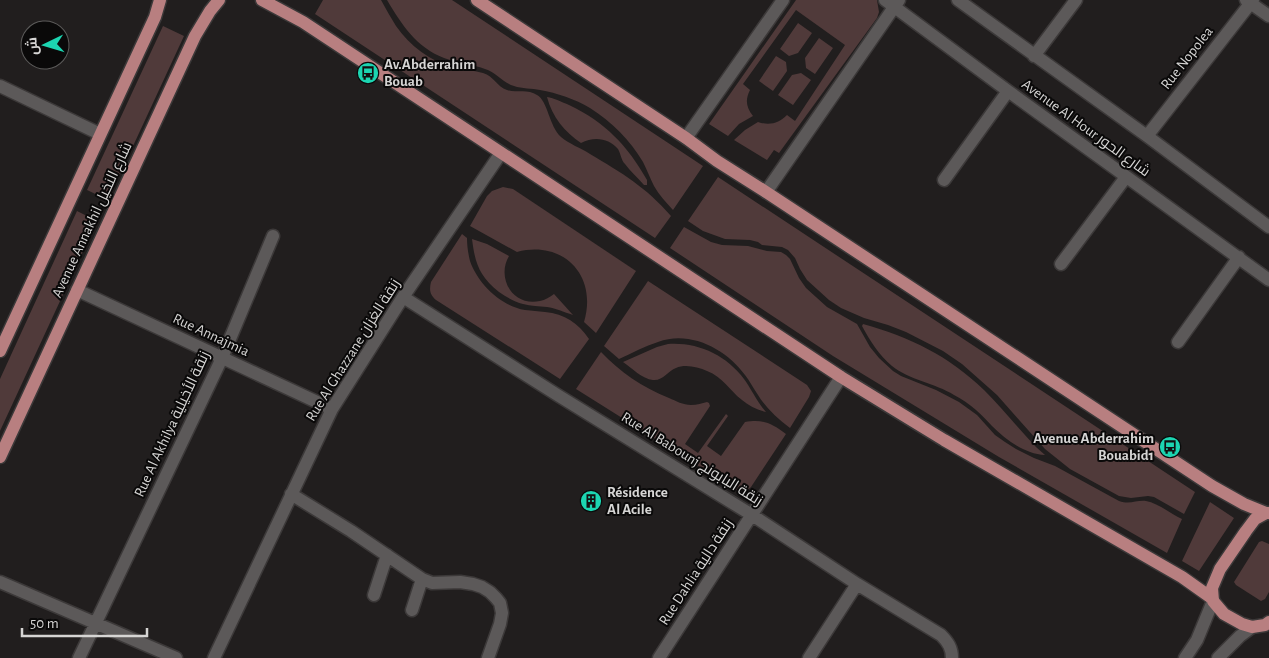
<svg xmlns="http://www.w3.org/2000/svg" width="1269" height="658" font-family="'Alegreya Sans',Cairo,sans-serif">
  <rect width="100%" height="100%" fill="#211e1e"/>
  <path fill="#503a3a" d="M323,0H381C386,9 391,18 396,26C410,46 430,61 453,67C463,70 473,70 483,73C494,76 497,87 507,90C516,93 528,89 537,95C548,101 549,126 561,137C569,144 581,148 590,154C622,173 646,187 671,216L655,238L315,14Z
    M387,0H452L703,166L673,210C666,202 659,195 654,186C650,178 647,170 643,162C630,140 612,122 590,108C575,99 557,93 540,90C532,88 522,89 514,86C503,83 496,72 485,69C472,64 458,63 444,58C416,47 402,25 387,0Z
    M796,0H877L879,12L877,18L779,153L774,150L767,160L734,140L745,130L758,122C770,126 779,123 787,115L795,121L845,45L796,10L743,84L750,90C745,100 746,107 753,116L739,124L728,136L709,124Z
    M798,23L812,33L798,53L789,56L780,49Z
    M163,26L184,36L108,200L87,190Z
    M819,38L833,48L815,74L806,68L805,58Z
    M776,56L786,62L787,71L773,91L759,81Z
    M801,73L811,80L793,105L778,95L792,75Z
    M547,97C554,98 562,102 569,105C605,122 628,146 647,180V185H644C638,178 630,171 625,164C621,160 621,154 618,149C609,138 594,136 581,143C565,132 552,117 547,97Z
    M718,177L1195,492L1184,514L1154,497L1148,496L1131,498L1119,496L1070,469L1045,449L997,395L962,364L943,351L906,332L888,325L864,318L841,308L829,300L807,280L800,269L795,258L788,250L782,247L762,245L758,242L750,240L725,239L703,231L688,221Z
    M503,187L513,189L636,271L596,333L584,322C598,275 563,240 517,252L470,226L487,196L492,191Z
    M77,211L97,221L0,431V379Z
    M684,227L711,242L722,245L748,246L767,251L781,252L786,255L790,259L799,278L806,288L827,307L857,324L870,347L879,358L893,371L901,376L936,390L959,402L977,415L995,435L1005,442L1016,449L1034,458L1055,466L1119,501C1130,505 1136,500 1146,501C1158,503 1171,514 1182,519L1167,553L999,457L833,356L670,248Z
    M462,234L467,238C467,245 468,253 470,261C478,284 501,306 525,310C532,311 538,311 545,312C565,314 578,323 589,339L560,379L436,300C430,295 429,290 431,282Z
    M472,239L487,244L509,256C496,278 513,307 540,301C545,300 550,297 554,294L573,315C564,312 555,308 547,307C539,306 531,306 523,304C515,302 506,297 499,292C479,276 475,263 472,239Z
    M648,281L807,385L811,391L809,397L790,428C777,418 766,408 758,395C753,388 750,381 745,375C726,349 690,330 658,342C645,346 632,353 619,359L604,346Z
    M863,324C910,337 949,356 984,390C1002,408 1018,428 1036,447L1045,455C1025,454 1006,440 992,426C987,421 982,415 976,410C969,404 962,399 954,395C935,383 909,380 892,366C879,355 870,341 862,326Z
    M668,344C698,342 726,355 744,379C752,390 757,402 766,412C757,410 749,406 742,400C729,390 723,377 707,371C698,367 685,364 676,368C668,371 663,381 653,380C642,379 632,368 623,362L657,347Z
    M601,352C620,372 642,387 669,398C676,401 683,405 691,405C697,405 702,403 707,402L709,403L710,406L685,444L698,453L726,414L728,416L707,446L721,456L745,422C763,419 771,423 786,434L751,487C747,491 745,492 740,492L576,389Z
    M1210,502L1234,518L1199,571L1182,561Z
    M1262,541L1269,544V592L1265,599L1261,601L1236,585L1234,582L1259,542Z"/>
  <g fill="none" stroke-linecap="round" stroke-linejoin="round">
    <g stroke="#3c3939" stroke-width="15">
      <path id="minor" d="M885,0L1008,91L1269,280
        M958,0L1147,136L1269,227
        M1246,0L1269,16
        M1034,56L1076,0
        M0,86L100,134
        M1147,136L1253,0
        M686,138L783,0
        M944,180L1008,91
        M766,192L899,0
        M1061,264L1126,177
        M77,290L332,409
        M403,297L559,396L752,515L857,584L941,635C948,642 952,648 952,658
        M1178,342L1239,257
        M291,494L351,531L422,579L432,583L460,582L473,584L482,587L490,592L496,598L500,603L502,613L500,624L488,658
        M0,582L176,658
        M374,595L387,555
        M412,610L422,579
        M79,658L222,358L273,236
        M214,658L332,409L403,297L501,153
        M659,658L841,377
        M809,658L857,584
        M1185,658L1197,640L1213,601
        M1218,658L1240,636L1252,627"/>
    </g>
    <g stroke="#3c3939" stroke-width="15">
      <path id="major" d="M262,0L303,22L841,377L944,440L1182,577L1213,599
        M477,0L686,138L717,161L766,192L1212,486L1244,504L1266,513H1269
        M0,351L155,17L160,0
        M0,457L195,36L210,11L219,0
        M1266,513L1255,519L1246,531L1220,569L1212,588L1213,601L1224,614L1242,624L1252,627L1265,625L1269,622"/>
    </g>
    <use href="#minor" stroke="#5c5959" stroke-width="12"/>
    <use href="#major" stroke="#b87f80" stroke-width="12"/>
  </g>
  <defs>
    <g id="bus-disc" transform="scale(1.125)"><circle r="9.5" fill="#1cd5b1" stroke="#0a0909"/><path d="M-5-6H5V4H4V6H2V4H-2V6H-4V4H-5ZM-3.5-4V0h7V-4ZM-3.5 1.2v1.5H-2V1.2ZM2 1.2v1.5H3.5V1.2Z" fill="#111"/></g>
    <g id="building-disc" transform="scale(1.125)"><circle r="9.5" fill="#1cd5b1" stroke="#0a0909"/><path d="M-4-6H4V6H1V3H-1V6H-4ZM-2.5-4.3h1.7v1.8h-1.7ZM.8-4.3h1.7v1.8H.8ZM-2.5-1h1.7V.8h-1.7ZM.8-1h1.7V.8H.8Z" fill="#111"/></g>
  </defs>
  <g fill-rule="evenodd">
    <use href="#bus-disc" x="368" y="73"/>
    <use href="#bus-disc" x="1170" y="447"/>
    <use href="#building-disc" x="591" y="501"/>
  </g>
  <g text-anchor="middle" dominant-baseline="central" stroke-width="4" stroke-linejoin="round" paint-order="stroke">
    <g font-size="15" fill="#d6d5d4" stroke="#0a0909">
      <text transform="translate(1187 58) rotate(-52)">Rue Nopolea</text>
      <text transform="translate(1086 128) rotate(36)">Avenue Al Hour شارع الحور</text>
      <text transform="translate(92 220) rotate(-65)">Avenue Annakhil شارع النخيل</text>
      <text transform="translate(211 335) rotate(25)">Rue Annajmia</text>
      <text transform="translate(353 350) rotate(-58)">Rue Al Ghazzane زنقة الغزان</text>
      <text transform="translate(172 424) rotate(-65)">Rue Al Akhilya زنقة الأخيلية</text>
      <text transform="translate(692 459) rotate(32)">Rue Al Babounj زنقة البابونج</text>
      <text transform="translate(696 572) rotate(-57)">Rue Dahlia زنقة دالية</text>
    </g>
    <g font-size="15" font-weight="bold" fill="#d6d5d4" stroke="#0a0909" text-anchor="start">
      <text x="384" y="64">Av.Abderrahim<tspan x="384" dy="17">Bouab</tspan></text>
      <text x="1154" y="438" text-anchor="end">Avenue Abderrahim<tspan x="1154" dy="17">Bouabid1</tspan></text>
      <text x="607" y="492">Résidence<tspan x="607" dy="17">Al Acile</tspan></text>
    </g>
  </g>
  <g transform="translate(45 45) rotate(265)"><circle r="24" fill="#0a0909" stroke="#5c5b5a"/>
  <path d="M0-4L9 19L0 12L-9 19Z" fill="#1cd5b1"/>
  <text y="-8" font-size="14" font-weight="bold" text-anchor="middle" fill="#d6d5d4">ش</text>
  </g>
  <path d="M22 628v8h125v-8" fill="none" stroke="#d6d5d4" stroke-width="2.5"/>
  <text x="30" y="628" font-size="15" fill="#d6d5d4" stroke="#0a0909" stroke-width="4" paint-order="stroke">50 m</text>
</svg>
